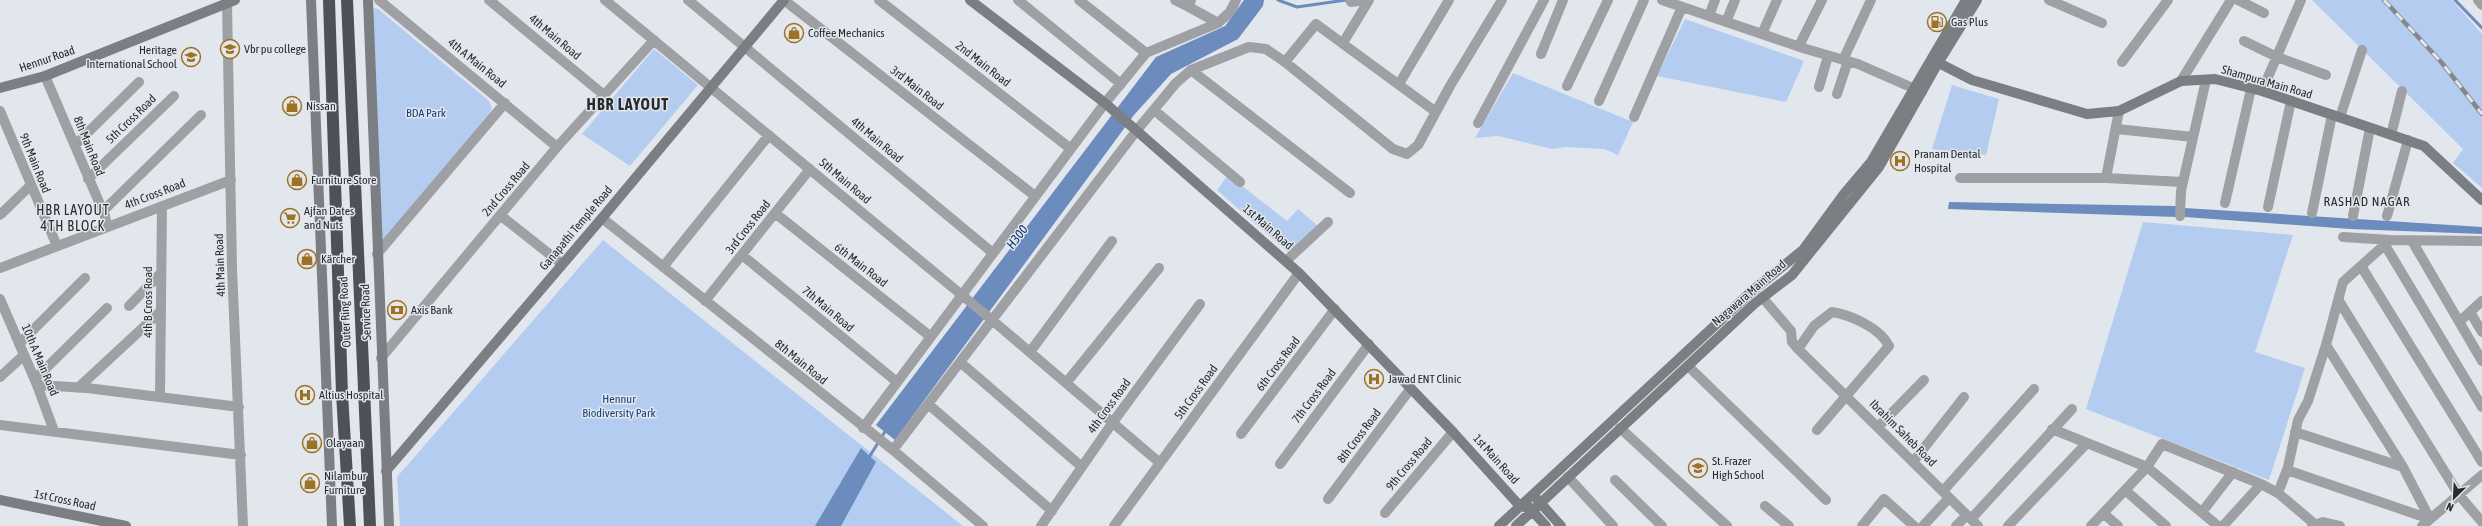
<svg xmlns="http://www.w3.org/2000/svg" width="2482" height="526" font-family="'Asap Condensed',sans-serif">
  <rect width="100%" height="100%" fill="#e2e7ee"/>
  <path fill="#b5ccf1" d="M2312,0H2452L2482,34V188L2453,163L2463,149Z
    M374,8L378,9L488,100L492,108L488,116L381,244L372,13Z
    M1685,19L1804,61L1786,102L1657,76Z
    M654,49L698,85L630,166L582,134Z
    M1513,73L1633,122L1618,155L1604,149L1565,147L1552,149L1498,136L1475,138Z
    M1952,85L1999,99L1986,155L1932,149Z
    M1228,175L1287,221L1298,209L1318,226L1289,253L1217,190Z
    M2143,222L2293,235L2255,352L2305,368L2269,480L2086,409Z
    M603,240L963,526H400L397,477Z"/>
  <path fill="#6d8cbe" d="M1244,0H1264L1263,6L1238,39L1171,74L1134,115L895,440L876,425L1156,57L1225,26Z
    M1949,202L2176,206V217L1948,209Z
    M2185,208L2482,227V234L2350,229L2185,217Z
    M861,448L876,462L841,526H815Z"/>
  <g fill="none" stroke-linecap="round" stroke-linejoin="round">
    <path stroke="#6d8cbe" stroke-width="3" d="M1278,0L1297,7L1346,0
      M2455,0L2482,28
      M868,459L886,430"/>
    <path stroke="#9ea0a3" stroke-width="10" d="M379,0L557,147
      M489,0L604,95
      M605,0L992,320L1160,463
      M688,0L993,253
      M784,0L1035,196
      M879,0L1071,149
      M1018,0L1121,84
      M1079,0L1146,53
      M1175,0L1189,7L1191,0
      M1350,0L1351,2L1366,0
      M1662,0L1806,49L1858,64L1922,92
      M2049,0L2102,23
      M2238,0L2264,13
      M2478,0L2482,5
      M227,3L232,268L243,526
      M1709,16L1715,0
      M1726,22L1735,0
      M1218,23L1230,12L1236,0
      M1762,34L1777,0
      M2244,41L2277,57L2326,75
      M1343,43L1369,0
      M1799,46L1822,0
      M1541,54L1563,0
      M1843,60L1871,0
      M1285,62L1316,24L1436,112
      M2122,62L2168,0
      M1191,70L1350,193
      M45,76L105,216L107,227
      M2181,81L2231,0
      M1399,84L1449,0
      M1567,86L1608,0
      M1819,87L1828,56
      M2262,91L2301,0
      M1837,94L1848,61
      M1599,101L1644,0
      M1154,110L1240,182
      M0,111L57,246
      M1634,117L1682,7
      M2340,117L2362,50
      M1478,123L1544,0
      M2117,129L2193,137
      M2391,135L2402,91
      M75,145L139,82
      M1960,178H2106L2183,182
      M2106,178L2119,111
      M88,179L174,96
      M2225,203L2251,89
      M2268,207L2291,101
      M103,211L201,115
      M775,213L931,337
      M2312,213L2332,115
      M0,215L30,186
      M500,215L562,264
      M2180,216L2181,191L2206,80
      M2353,216L2370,128
      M2387,216L2408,140
      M602,218L893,450L983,526
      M2343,237L2390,240
      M2412,241L2482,361
      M2385,245L2482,407
      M377,254L505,103
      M742,255L897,382
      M1286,261L1328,222
      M2361,266L2482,462
      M663,267L769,135
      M0,268L231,180
      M1762,297L1791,331L1792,342L1798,349L1978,526
      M0,299L37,385L54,431
      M705,301L810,169
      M2339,301L2459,495L2482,522
      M129,306L160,274
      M2470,312L2482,332
      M2459,322L2482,301
      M19,344L85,278
      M2326,345L2403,467L2430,519
      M1798,349L1814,326L1832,312C1851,315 1880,328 1889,346L1817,430
      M1030,352L1112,241
      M381,358L557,147L654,40
      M960,362L1082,467
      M1688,366L1826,500
      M0,377L24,355
      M35,379L107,308
      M1066,383L1159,268
      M37,385L87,388L239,407
      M78,388L161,311
      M160,397L162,206
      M928,404L1052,511
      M0,425L241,455
      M1878,427L1924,380
      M863,428L1105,103L1146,53L1218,23L1189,7
      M1620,428L1727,526
      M2052,429L2147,467L2091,526
      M2295,432L2403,467
      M1241,434L1335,309
      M893,450L1137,130L1176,83L1191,70L1249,47L1266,49L1285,62L1393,149L1407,154L1418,145L1450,86L1502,0
      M1913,462L1964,397
      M1280,464L1369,344
      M2287,470L2430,519
      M1568,477L1613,526
      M1615,480L1662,526
      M2125,490L2166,526
      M1943,491L2034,389
      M1328,499L1411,388
      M1765,506L1789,526
      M2202,512L2233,472
      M1385,513L1453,432
      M2103,513L2118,526
      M1971,519L2072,409
      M1041,526L1113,422L1200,304
      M1114,526L1299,273
      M1862,526L1884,499L1914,526
      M1923,526L1949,498
      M1956,526L1967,515
      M2008,526L2087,443
      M2218,526L2147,467L2162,444L2261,484L2278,493
      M2223,526L2261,484
      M2312,526L2323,522L2340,526
      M2317,526L2278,493L2288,467L2298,420L2308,401L2326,345L2343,282L2390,240L2482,241
      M2422,526L2482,475"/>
    <path stroke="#7b7e82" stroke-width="10" d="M311,0L332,526
      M368,0L389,526
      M970,0L1105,103L1299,273L1453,432L1518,504L1531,510
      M1933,60L1972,80L2087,114L2119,111L2181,81L2215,79L2262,91L2424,146L2482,200
      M0,88L45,76L235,0
      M386,471L602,218L784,0
      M1536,498L1561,526
      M0,500L126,526
      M1527,505L1546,526
      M1499,526L1752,291L1803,250L1844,194L1871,162L1966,0
      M1516,526L1754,304L1792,275L1879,167L1938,63L1977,0"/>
    <path stroke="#4e5157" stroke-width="12" d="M329,0L342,394L350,526
      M347,0L370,526"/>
    <g stroke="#85888d" stroke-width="4.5">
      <path id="rail" d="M2384,0L2442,63L2482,114"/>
    </g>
    <use href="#rail" stroke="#e2e7ee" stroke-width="3" stroke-dasharray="9" stroke-linecap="butt"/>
  </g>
  <defs>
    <g id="fuel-ring" transform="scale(1)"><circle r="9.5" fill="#e2e7ee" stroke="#9d7221" stroke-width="1.5"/><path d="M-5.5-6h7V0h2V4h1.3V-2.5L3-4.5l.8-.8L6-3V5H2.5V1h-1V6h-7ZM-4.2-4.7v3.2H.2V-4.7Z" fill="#9d7221"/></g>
    <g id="shop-ring" transform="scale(1)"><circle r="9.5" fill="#e2e7ee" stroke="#9d7221" stroke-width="1.5"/><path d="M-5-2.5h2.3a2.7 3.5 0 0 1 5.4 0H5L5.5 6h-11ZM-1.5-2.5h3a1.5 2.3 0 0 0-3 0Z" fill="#9d7221"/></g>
    <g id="university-ring" transform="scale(1)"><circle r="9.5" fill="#e2e7ee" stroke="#9d7221" stroke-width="1.5"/><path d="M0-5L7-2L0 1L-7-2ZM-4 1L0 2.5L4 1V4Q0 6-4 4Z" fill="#9d7221"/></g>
    <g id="school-ring" transform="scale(1)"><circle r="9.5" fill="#e2e7ee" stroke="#9d7221" stroke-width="1.5"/><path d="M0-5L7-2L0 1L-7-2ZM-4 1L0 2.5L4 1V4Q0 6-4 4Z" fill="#9d7221"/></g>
    <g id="hospital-ring" transform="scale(1)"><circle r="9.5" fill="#e2e7ee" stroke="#9d7221" stroke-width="1.5"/><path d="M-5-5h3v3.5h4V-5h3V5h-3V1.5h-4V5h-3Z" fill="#9d7221"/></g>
    <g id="supermarket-ring" transform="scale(1)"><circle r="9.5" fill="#e2e7ee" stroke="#9d7221" stroke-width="1.5"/><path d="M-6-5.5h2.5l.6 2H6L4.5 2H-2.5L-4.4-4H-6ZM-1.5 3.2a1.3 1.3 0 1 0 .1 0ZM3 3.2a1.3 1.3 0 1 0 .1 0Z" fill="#9d7221"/></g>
    <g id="bank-ring" transform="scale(1)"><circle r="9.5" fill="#e2e7ee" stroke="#9d7221" stroke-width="1.5"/><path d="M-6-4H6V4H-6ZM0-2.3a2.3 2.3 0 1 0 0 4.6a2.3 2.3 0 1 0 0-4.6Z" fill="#9d7221"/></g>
  </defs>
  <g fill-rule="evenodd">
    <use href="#fuel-ring" x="1937" y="22"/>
    <use href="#shop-ring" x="794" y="33"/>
    <use href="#university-ring" x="230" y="49"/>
    <use href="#school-ring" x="191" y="57"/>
    <use href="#shop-ring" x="292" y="106"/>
    <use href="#hospital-ring" x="1900" y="161"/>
    <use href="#shop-ring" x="297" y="180"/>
    <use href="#supermarket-ring" x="290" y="218"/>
    <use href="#shop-ring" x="307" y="259"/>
    <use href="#bank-ring" x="397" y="310"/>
    <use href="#hospital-ring" x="1374" y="379"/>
    <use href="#hospital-ring" x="305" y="395"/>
    <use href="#shop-ring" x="312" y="443"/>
    <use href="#school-ring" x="1698" y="468"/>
    <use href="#shop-ring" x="310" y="483"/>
  </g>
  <g text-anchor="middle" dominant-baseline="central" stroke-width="3" stroke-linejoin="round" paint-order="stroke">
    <g font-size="12" fill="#292b2d" stroke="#e2e7ee" text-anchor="start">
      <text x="1951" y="22">Gas Plus</text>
      <text x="808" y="33">Coffee Mechanics</text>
      <text x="244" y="49">Vbr pu college</text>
      <text x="177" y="50" text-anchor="end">Heritage<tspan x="177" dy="14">International School</tspan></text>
      <text x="306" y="106">Nissan</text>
      <text x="1914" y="154">Pranam Dental<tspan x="1914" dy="14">Hospital</tspan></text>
      <text x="311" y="180">Furniture Store</text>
      <text x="304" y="211">Ajfan Dates<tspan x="304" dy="14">and Nuts</tspan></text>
      <text x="321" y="259">Kärcher</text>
      <text x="411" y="310">Axis Bank</text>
      <text x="1388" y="379">Jawad ENT Clinic</text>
      <text x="319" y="395">Altius Hospital</text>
      <text x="326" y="443">Olayaan</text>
      <text x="1712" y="461">St. Frazer<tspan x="1712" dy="14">High School</tspan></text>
      <text x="324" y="476">Nilambur<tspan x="324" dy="14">Furniture</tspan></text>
    </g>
    <g font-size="12" fill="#292b2d" stroke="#e2e7ee">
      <text transform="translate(555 37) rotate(40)">4th Main Road</text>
      <text transform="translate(47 59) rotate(-19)">Hennur Road</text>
      <text transform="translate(477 63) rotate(39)">4th A Main Road</text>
      <text transform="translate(983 64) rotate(38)">2nd Main Road</text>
      <text transform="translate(2267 82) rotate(16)">Shampura Main Road</text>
      <text transform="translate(917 88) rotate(38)">3rd Main Road</text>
      <text transform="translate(131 119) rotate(-44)">5th Cross Road</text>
      <text transform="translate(877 140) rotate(40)">4th Main Road</text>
      <text transform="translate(89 146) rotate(68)">8th Main Road</text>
      <text transform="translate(35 163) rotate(68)">9th Main Road</text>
      <text transform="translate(845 181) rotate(40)">5th Main Road</text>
      <text transform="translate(506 189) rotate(-50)">2nd Cross Road</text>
      <text transform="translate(155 194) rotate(-21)">4th Cross Road</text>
      <text transform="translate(748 227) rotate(-52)">3rd Cross Road</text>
      <text transform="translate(1268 227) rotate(41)">1st Main Road</text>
      <text transform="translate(576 228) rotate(-50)">Ganapathi Temple Road</text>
      <text transform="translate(220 265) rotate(-92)">4th Main Road</text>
      <text transform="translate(861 265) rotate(38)">6th Main Road</text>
      <text transform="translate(1749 293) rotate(-41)">Nagawara Main Road</text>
      <text transform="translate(148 302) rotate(-90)">4th B Cross Road</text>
      <text transform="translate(828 309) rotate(40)">7th Main Road</text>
      <text transform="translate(345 312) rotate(-93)">Outer Ring Road</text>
      <text transform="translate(366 312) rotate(-92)">Service Road</text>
      <text transform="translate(40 360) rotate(67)">10th A Main Road</text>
      <text transform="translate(801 362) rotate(39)">8th Main Road</text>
      <text transform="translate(1278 364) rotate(-53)">6th Cross Road</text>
      <text transform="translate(1196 392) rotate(-54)">5th Cross Road</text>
      <text transform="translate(1314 396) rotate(-53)">7th Cross Road</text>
      <text transform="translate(1109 406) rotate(-54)">4th Cross Road</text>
      <text transform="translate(1903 433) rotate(45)">Ibrahim Saheb Road</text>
      <text transform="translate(1359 436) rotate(-53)">8th Cross Road</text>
      <text transform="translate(1496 459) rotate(48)">1st Main Road</text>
      <text transform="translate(1409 464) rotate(-50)">9th Cross Road</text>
      <text transform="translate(65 500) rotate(12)">1st Cross Road</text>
    </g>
    <g font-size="12" fill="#19407d" stroke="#e2e7ee">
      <text x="426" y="113">BDA Park</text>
      <text x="619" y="399">Hennur<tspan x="619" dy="14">Biodiversity Park</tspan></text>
    </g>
    <g font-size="13" letter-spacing="1" fill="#292b2d" stroke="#e2e7ee">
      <text x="2367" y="201">RASHAD NAGAR</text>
    </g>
    <g font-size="13" font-style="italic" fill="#0a326e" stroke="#e2e7ee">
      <text transform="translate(1017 237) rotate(-53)">H300</text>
    </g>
    <g font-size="14" letter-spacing="1" fill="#292b2d" stroke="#e2e7ee">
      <text x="73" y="210">HBR LAYOUT<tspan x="73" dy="16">4TH BLOCK</tspan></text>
    </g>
    <g font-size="16" font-weight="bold" letter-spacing="1" fill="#292b2d" stroke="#e2e7ee">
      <text x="628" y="104">HBR LAYOUT</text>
    </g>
  </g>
  <g transform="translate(2454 498) rotate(204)" stroke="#e2e7ee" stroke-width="3" paint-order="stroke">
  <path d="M0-3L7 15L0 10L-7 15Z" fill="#292b2d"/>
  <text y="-6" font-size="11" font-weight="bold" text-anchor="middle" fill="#292b2d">N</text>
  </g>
</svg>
